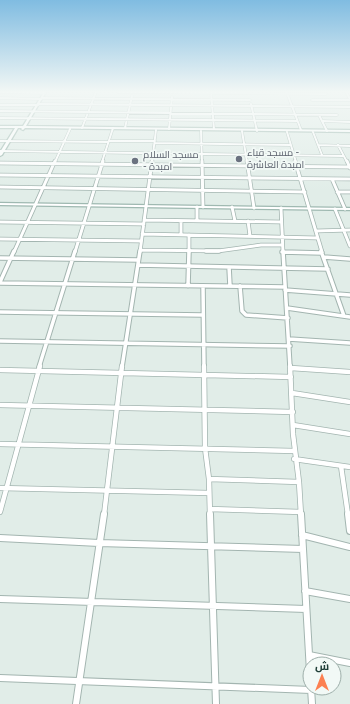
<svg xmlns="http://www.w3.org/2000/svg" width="350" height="704" font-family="'Fira Sans Condensed',Cairo,sans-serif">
  <rect width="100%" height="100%" fill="#e1ede8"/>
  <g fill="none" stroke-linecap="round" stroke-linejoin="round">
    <g stroke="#a3b5b0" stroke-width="3">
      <path id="street-far4" d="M0,92L45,93
        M118,92L326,94
        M211,92L214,129
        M346,92L350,99
        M287,93L301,130
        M0,98L41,99
        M42,98L250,100
        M312,100H350
        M38,104L350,107
        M251,104L257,131
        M0,105H38
        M0,111L337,115
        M319,115L327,131
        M0,118L297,121
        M323,121L350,122
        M82,128L96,92
        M125,128L132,96
        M169,129L172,97
        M201,131L202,162
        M242,131L247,162
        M287,132L296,162
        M313,132L322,155
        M0,141L108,142
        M109,141H155
        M155,143L291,145
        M318,145L350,146
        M338,145L347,162
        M0,151L343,156
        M55,162L70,129
        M102,162L113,128
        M152,162L156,130"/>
    </g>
    <g stroke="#a3b5b0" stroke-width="4.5">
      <path id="street-far3" d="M202,161L203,207
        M247,161L254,208
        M295,161L322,252
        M347,161L350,168
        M0,163L350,167
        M0,175L350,179
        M332,179L345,209
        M0,187L305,192
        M337,192H350
        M197,207V221
        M232,207L235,221
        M281,208L283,252
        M335,209L350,246
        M144,220L281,222
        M181,221V235
        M248,221L250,236
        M0,222L144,224
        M316,231L350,230
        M142,234L318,238
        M0,239L141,241
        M140,250L218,251L261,245H282
        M14,252L55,161
        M75,252L103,161
        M140,252L152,161
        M189,252V235"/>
    </g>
    <g stroke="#a3b5b0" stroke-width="5.5">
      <path id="street-far2" d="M206,251H219
        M283,251L290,367
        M321,251L344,316
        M282,252L322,253
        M324,257L350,259
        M0,258L138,260
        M138,265L328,269
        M229,267L230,286
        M0,282L14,251
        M0,283L285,287
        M188,286L189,251
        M203,286L204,367
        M240,286L242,311L246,315L288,318
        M285,290L350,295
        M287,308L350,317
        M0,312L202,315
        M289,339L350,343
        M0,341L290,346
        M39,367L75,251
        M122,367L140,251"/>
    </g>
    <g stroke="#a3b5b0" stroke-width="6">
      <path id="street-far1" d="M204,366L205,448L209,479L210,515
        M290,366L293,434L299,482L301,515
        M291,368L350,372
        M0,370L291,377
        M292,393L350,402
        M0,405L293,412
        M293,425L350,434
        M0,444L294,451
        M294,459L350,467
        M341,466L348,515
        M209,479L299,482
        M0,488L209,493
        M210,509L301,512
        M0,512L40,366
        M104,515L122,366"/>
    </g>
    <g stroke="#a3b5b0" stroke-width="8">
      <path id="street" d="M210,514L216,704
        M301,514L310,672
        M348,514L350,531
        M302,535L350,547
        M0,538L99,543L303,549
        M305,591L350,599
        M0,599L306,609
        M309,655L350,663
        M0,678L311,690
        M311,688L312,704
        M76,704L104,514"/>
    </g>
    <g stroke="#9fb9b1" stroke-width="2.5">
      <path id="secondary" d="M44,92H46L26,126L350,130V132L25,128L23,130L21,129L22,128H18L2,155L0,156V152L15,128H0V126H23Z
        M0,203L350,208V210L0,205Z"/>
    </g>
    <use href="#street-far4" stroke="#fff" stroke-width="2"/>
    <use href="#street-far3" stroke="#fff" stroke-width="3"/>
    <use href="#street-far2" stroke="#fff" stroke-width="3.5"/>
    <use href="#street-far1" stroke="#fff" stroke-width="4.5"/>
    <use href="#street" stroke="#fff" stroke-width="6"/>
    <use href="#secondary" fill="#fff" fill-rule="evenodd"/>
  </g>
  <linearGradient id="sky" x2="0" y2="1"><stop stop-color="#80bce1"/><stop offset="0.48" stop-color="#f2f7f5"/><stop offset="1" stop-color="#f2f7f5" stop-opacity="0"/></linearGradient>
  <rect width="350" height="191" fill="url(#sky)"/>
  <g fill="#6b7280" stroke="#f2f9f6" stroke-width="1.5">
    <circle cx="239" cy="159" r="4"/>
    <circle cx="135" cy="161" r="4"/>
  </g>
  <g text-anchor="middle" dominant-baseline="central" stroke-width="3.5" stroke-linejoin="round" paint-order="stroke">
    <g font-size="10" fill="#5b616d" stroke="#f2f9f6" text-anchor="start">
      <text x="247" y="153">مسجد قباء -<tspan x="247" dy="12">امبدة العاشرة</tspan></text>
      <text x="143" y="155">مسجد السلام<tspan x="143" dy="12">- امبدة</tspan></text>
    </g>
  </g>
  <g transform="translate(322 676)"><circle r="19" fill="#f2f9f6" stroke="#9eafaa"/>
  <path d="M0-3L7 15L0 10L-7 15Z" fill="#fc8051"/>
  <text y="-6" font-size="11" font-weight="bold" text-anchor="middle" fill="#203f38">ش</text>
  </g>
</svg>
